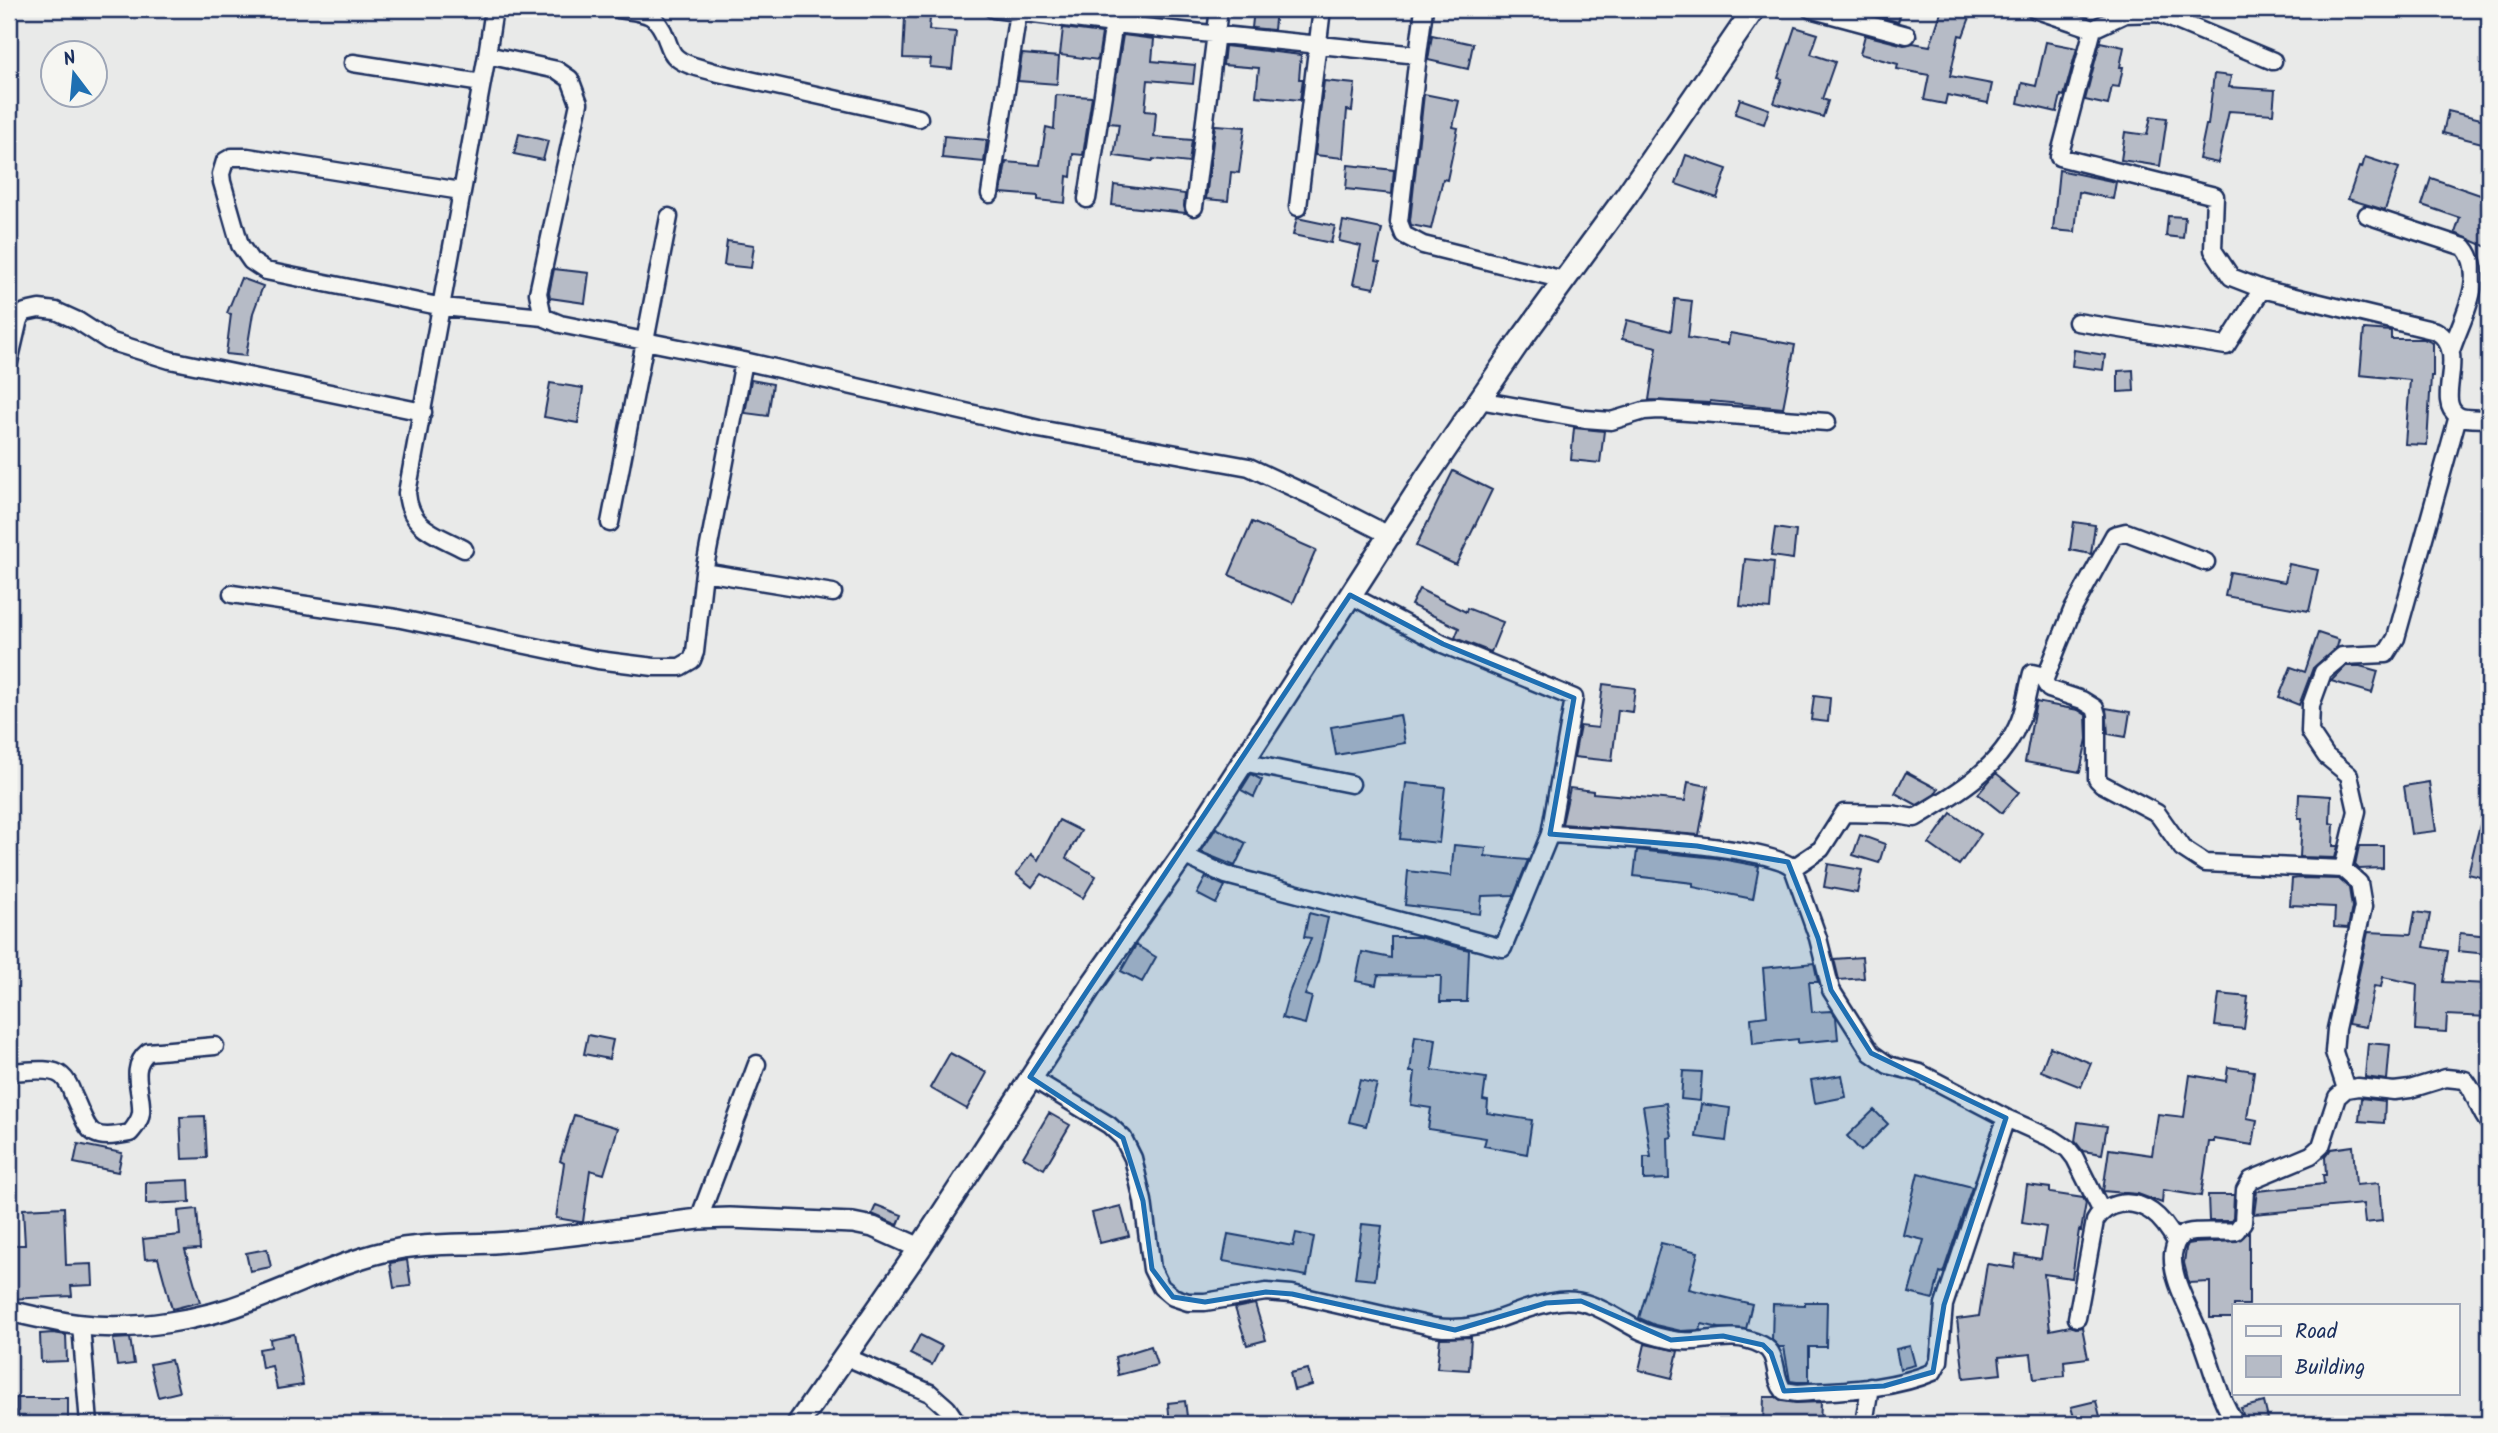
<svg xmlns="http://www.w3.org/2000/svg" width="2498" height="1433" font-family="Kalam,sans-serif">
  <rect width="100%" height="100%" fill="#e9eae9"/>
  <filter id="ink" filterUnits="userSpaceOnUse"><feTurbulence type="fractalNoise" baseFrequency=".0143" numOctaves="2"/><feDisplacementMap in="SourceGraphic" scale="14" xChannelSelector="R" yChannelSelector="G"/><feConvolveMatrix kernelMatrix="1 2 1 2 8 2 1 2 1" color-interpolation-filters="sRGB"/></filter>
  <g filter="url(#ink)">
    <path fill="#b6bbc6" stroke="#1b2f5e" stroke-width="2" d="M1254,9H1276L1274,30L1252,28Z
      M1872,9H1902L1898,22L1871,14Z
      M1942,9H1973L1963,36L1959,35L1950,76L1992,84L1988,103L1947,95L1945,104L1924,100L1929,75L1897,69L1898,64L1860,54L1865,35L1904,45L1913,43L1930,46Z
      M905,17L930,18L929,30L956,32L952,69L930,67L931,59L903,58Z
      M1795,27L1818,34L1811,54L1835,62L1822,99L1828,101L1823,117L1774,103L1782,79L1778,78Z
      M1063,28L1102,33L1098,60L1060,55Z
      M1123,35L1154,39L1152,61L1195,65L1193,84L1148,80L1145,111L1156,112L1154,137L1192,140L1189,163L1153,159V161L1114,156L1119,124L1109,123Z
      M1432,35L1473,44L1468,69L1428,60Z
      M2046,42L2077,48L2064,96L2061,95L2057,112L2018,103L2022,83L2036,86Z
      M2100,42L2124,47L2120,67H2123L2119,87L2112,86L2108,105L2085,100Z
      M1225,46L1301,55L1299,79H1303L1300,100L1256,96L1259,68L1223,65Z
      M1022,54L1059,57L1057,84L1018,81Z
      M2214,74L2231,76L2229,87L2275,90L2273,114L2229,111L2218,163L2199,159L2206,125H2208Z
      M1324,81L1355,84L1352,111L1347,110L1343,158L1315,155Z
      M1424,94L1459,101L1453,127L1458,128L1447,180L1443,179L1431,229L1411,225L1410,221Z
      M1056,95L1092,97L1083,155L1073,154L1071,177L1067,176L1065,203L1038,200V196L1001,193L1006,162L1040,165L1046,127L1054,129Z
      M1740,99L1769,109L1764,124L1735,114Z
      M2448,111L2489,121L2486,144L2443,133Z
      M2151,116L2167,118L2160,166L2121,160L2125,132L2147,135Z
      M1215,125L1245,127L1239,173L1231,172L1228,201L1206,199Z
      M519,134L548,141L543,160L514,154Z
      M944,136L987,140L984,162L942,158Z
      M1686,155L1727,169L1717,198L1676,184Z
      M2365,157L2399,168L2385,210L2348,199L2359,167L2362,168Z
      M1348,165L1394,170L1392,194L1346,189Z
      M2059,170L2116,182L2113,199L2079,192L2075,232L2053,230Z
      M2431,178L2489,198V248L2455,233L2460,218L2422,205Z
      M1114,185L1185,194L1184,206L1186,213L1112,205Z
      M2168,216L2185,217L2183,238L2166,236Z
      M1297,218L1335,226L1331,243L1293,235Z
      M1343,221L1382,229L1375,262L1380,263L1374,288L1353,284L1361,246L1339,241Z
      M727,241L754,245L751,268L724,265Z
      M554,269L589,273L585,303L550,298L549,293Z
      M241,278L263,286L253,313L246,356L226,354L231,314L227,313Z
      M1675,299L1692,301L1688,338L1728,344L1730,333L1795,345L1783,408L1710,401V403L1649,400L1657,347L1622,339L1627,320L1671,331Z
      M2364,329L2391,331V339H2424L2433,343V376H2431L2427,445L2405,444L2410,380L2360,375Z
      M2074,350L2105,355L2103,370L2072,366Z
      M2133,370L2134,391L2118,392V371Z
      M751,380L773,384L768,416L745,413Z
      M550,383L583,388L578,423L544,417Z
      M1574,428L1604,431L1600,463L1571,460Z
      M1453,471L1492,490L1456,565L1416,546Z
      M1252,522L1316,550L1293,603L1229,575Z
      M2074,522L2095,525L2091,554L2070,550Z
      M1775,528L1796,531L1793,559L1771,556Z
      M1745,559L1774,562L1770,609L1740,606Z
      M2289,564L2318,570L2309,611L2225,596L2230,572L2285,582Z
      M1419,589L1466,612L1467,608L1503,622L1491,652L1455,638L1459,628L1411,605Z
      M2318,633L2339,640L2337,647L2313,668L2299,705L2279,697L2291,667L2305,672Z
      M2346,666H2360L2378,671L2372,693L2331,681Z
      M1603,684L1635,688L1632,712L1618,710L1612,761L1574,757L1580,726L1598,728Z
      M1814,696L1830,698L1828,722L1811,720Z
      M2036,702L2078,710L2086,715L2087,739L2080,772L2025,762Z
      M2106,708L2130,712L2126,737L2108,734Z
      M1400,715L1405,743L1336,755L1331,727Z
      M1906,772L1938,789L1935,794L1917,805L1895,793Z
      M1996,773L2019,792L2002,813L1978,794Z
      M1251,774L1262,780L1254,797L1241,790Z
      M1688,782L1708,786L1699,835L1562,824L1570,788L1593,791V793L1685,801Z
      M2429,782L2436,831L2411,834L2404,786Z
      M1406,783L1445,787L1439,843L1400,839Z
      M2299,794L2331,796L2330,823L2334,824L2333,846H2338L2335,858L2300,857L2302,818H2298Z
      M2483,812L2489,813V879L2468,874Z
      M1951,813L1981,834L1959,865L1929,844Z
      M1059,820L1081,831L1066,858L1096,876L1083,898L1042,874L1032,887L1016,874L1031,854L1038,860Z
      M1216,828L1246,843L1235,866L1201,852Z
      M1860,835L1885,844L1879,863L1853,855Z
      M1454,845L1486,848L1485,856L1528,860L1514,895L1482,896L1480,914L1405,905L1408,871L1451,876Z
      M2359,846H2383V868L2359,869L2355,865Z
      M1637,850L1716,858L1759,866L1753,899L1693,887V883L1634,876Z
      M1828,864L1862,870L1857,893L1824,887Z
      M1206,877L1225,886L1216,904L1197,894Z
      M2299,878L2339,879L2349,888L2352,907L2348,928L2334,927L2335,907L2290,905L2292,879Z
      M2415,912L2430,914L2424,947L2448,951L2443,982L2489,984L2488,1017L2447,1015L2446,1032L2415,1030L2417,984L2383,977L2381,987L2374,986L2366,1027L2348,1024L2368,932L2411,934Z
      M1309,913L1328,918L1318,961L1305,995L1312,997L1305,1024L1282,1018L1289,993L1311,938L1304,937Z
      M2460,933L2489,936L2487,954L2458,951Z
      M1391,937H1419L1469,950L1467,1002H1440L1441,976L1378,975L1376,985L1356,981L1362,952L1391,958Z
      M1136,945L1156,957L1142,982L1121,971Z
      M1862,957L1864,978L1839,980L1834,959Z
      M1814,963L1818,982H1809L1812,1012L1832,1011L1836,1017L1838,1039L1798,1043V1039L1753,1044L1751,1018L1767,1016L1763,968Z
      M2219,994L2248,997L2244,1029L2215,1026Z
      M588,1035L613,1040L609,1059L584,1054Z
      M1415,1036L1436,1039L1432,1070L1486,1078L1483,1100L1488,1101L1487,1113L1532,1120L1527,1154L1484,1146L1486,1138L1428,1129L1431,1108L1411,1105L1415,1072H1410Z
      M2368,1043L2390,1045L2387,1080L2365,1077Z
      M2050,1047L2091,1063L2081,1087L2041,1071Z
      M950,1053L987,1073L967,1109L930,1088Z
      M2228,1067L2254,1071L2247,1118L2257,1120L2253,1145L2214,1139V1142H2209L2201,1196L2163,1190L2162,1203L2138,1194L2103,1191L2109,1149L2152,1155L2158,1114L2184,1117L2190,1075L2226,1081Z
      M1683,1071L1702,1072L1700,1101L1681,1099Z
      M1842,1075L1846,1097L1815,1103L1811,1080Z
      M1360,1080L1377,1084L1366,1126L1349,1122Z
      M2361,1098L2385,1101L2384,1123L2359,1121Z
      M1666,1103L1672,1137L1668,1138L1669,1179L1644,1180V1157H1651L1643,1106Z
      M1701,1104L1730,1108L1726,1141L1696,1137Z
      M1874,1110L1888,1124L1861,1151L1847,1136Z
      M1049,1113L1070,1125L1044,1169L1023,1157Z
      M574,1115L618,1128L604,1174L590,1170L583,1222H580L556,1218L564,1163L560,1161Z
      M205,1116L207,1158L182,1159L180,1117Z
      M2078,1122L2107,1126L2102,1154L2083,1151L2075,1141Z
      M78,1144L122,1153L118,1172L74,1163Z
      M2353,1146L2356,1185L2379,1183L2382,1221L2365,1223L2363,1204L2254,1214L2257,1191L2324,1184L2323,1175H2326L2325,1157L2331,1149Z
      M1918,1173L1972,1187L1943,1273L1940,1272L1933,1299L1909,1293L1924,1240L1903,1235Z
      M189,1180L190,1202L146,1204V1182Z
      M2027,1185L2050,1188V1193L2083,1198L2086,1203L2081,1231L2079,1230L2072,1278L2044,1274L2050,1330L2070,1326L2076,1328L2082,1327L2088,1358L2064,1361L2065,1376L2034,1379L2031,1354L1999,1357L2001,1374L1964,1378L1957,1319L1979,1316L1987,1264L2014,1268L2016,1255L2041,1259L2046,1227L2022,1223Z
      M2208,1195H2234L2233,1218L2231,1221H2209Z
      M876,1205L902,1215L898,1225L872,1214Z
      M1121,1206L1129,1236L1100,1243L1092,1213Z
      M64,1207L66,1265L92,1264L93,1285L71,1286L72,1296L9,1299V1245H25L23,1209Z
      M197,1209L200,1249L185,1250L200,1302L172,1309L158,1258L145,1259L143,1239L180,1235L178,1211Z
      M1362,1224L1382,1226L1375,1280L1355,1278Z
      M2249,1232V1305H2234V1318H2210V1282L2189,1283L2184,1263L2186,1248L2188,1244L2194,1243L2237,1241Z
      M1296,1233L1314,1237L1307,1276L1223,1261L1228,1234L1293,1246Z
      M1661,1243L1698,1252L1689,1289L1752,1304L1746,1329L1719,1328L1702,1324L1700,1330L1681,1331L1655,1325L1639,1318Z
      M267,1249L271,1267L250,1271L246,1253Z
      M407,1260L411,1286L394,1288L390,1263Z
      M1805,1302H1827L1826,1347H1809V1382H1797L1790,1381L1784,1347H1779L1772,1340L1773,1304L1805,1305Z
      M1255,1304L1266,1340L1247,1345L1235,1308Z
      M53,1333L66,1335L67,1361L41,1362L40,1334Z
      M294,1334L303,1385L277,1389L272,1366L262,1368L259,1349L271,1347L270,1339Z
      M920,1335L942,1346L932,1365L910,1354Z
      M1471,1337L1469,1370L1437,1368L1440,1338Z
      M130,1338L134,1364L117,1366L113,1339Z
      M1645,1344L1678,1351L1672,1378L1639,1370Z
      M1151,1346L1157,1365L1118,1375L1115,1357Z
      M1910,1346L1915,1365L1900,1369L1896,1349Z
      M171,1360L179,1392L158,1397L150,1364Z
      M1308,1369L1312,1385L1294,1390L1290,1373Z
      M1764,1397H1776L1782,1401L1796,1403L1821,1402L1820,1424H1763Z
      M16,1398H68V1422H16Z
      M1185,1401L1188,1424H1170L1168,1403Z
      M2096,1401L2101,1420L2076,1424L2071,1407Z
      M2264,1402L2268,1419L2246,1424L2241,1408Z"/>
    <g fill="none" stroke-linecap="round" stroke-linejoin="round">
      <g stroke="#1b2f5e" stroke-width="21">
        <path id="minor" d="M494,9L487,55L557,70L570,79L579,103L538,293L543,317L560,324L744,361L1039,429L1249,467L1322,501L1389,535
          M618,9C644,13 656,11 666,38C669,45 671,54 677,58C686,66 703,68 714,72L919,118
          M993,9L1114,24L1418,55L1399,222L1404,235L1423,245L1564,280
          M1810,9L1907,35
          M2034,9L2093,29L2125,14L2158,13L2273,61
          M1418,55L1424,9
          M353,63L482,83
          M461,191L248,157H232L225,161L221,174L222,182L240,245L251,261L266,271L443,307L543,317
          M990,194L1018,12
          M1087,199L1116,9
          M1194,207L1219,9
          M1298,207L1322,9
          M2367,215L2464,247C2488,275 2462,318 2452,348
          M2262,289L2436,331C2470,351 2434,400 2457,415C2464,420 2480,418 2489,419
          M2077,322L2226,346L2262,289L2231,277L2213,250L2215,196L2059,157L2093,29
          M9,362L19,319L25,312L39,309L56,311L78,321L109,341L170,360L423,412
          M1479,400L1585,419L1611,421L1644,411L1659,410L1827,422
          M610,523L669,217
          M464,549C436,534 410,529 407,493L487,55
          M2206,562L2126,532L2114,535L2072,611L2044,681L2049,689L2082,700L2095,708L2097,715V779L2102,784L2157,813L2182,848L2205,863L2343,869L2359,883L2363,907L2336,1029L2334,1052L2346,1089
          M704,572L833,593
          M232,594L396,618L598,660L654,667H680L692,660L695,652L704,572L744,361
          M1242,762L1351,784
          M1550,834C1591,836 1772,845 1793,868L1818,938L1831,990L1871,1053L1888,1065L1920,1073L2006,1118L2053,1139L2068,1149L2075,1158L2101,1210
          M1183,855L1226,875L1503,948L1550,834L1574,698L1443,644L1350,595
          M1793,868L1821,849L1844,813L1891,814L1915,818C1956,794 2002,767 2020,720C2026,705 2028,688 2032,673L2045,676
          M2343,869L2357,811L2349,775L2326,756L2310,732L2311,705L2323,672L2342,656L2386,654L2396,638L2458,416
          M9,1072C23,1072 51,1066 62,1076C68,1081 71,1089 73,1095C90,1131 86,1142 130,1133C135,1127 140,1121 141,1113C143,1092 128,1068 148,1052L215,1046
          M1030,1077L1109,1125L1123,1138L1133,1158L1143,1201L1152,1269L1161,1287L1173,1297L1188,1302H1205L1266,1292L1292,1294L1435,1327C1486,1334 1513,1307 1559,1301C1589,1297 1612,1316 1637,1329C1646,1334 1658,1337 1668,1339C1701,1348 1726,1327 1762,1345C1780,1354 1772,1377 1784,1391L1797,1393C1842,1390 1891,1390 1933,1372L1939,1361L1944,1305L2006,1118
          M699,1219L757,1064
          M2077,1318L2095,1221C2107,1201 2132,1198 2152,1212C2162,1219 2170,1231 2176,1242
          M81,1325L89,1424
          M844,1356L930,1393L947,1408L958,1424
          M1864,1424L1870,1387
          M2236,1424C2218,1397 2212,1365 2200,1335C2191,1311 2171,1280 2173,1254C2174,1248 2177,1239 2182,1235C2192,1229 2222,1233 2236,1231L2243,1222L2245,1190L2251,1180L2311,1155L2321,1146L2337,1097L2346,1089L2358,1087L2394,1091L2410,1089L2446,1078L2465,1080C2476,1093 2478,1110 2489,1123"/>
      </g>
      <g stroke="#1b2f5e" stroke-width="24">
        <path id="tertiary" d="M9,1311C33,1316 57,1322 82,1325C137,1331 202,1320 254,1300C301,1283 348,1258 398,1249C430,1243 462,1245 494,1243C562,1238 631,1227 699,1219L730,1218L853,1223L873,1227L920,1248"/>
      </g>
      <g stroke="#1b2f5e" stroke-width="26">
        <path id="secondary" d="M798,1424L920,1248L1091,986L1183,855L1426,478L1517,345L1626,196L1754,9"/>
      </g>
      <use href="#minor" stroke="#f6f6f2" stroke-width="16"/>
      <use href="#tertiary" stroke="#f6f6f2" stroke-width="19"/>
      <use href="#secondary" stroke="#f6f6f2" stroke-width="21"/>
    </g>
  </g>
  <path fill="#1f6fb2" fill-opacity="0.2" stroke="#1f6fb2" stroke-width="5" stroke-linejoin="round" d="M1350,595L1443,644L1574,698L1550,834L1697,846L1788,862L1818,938L1831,990L1871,1053L2006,1118L1944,1305L1933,1372L1884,1386L1784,1391L1771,1353L1763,1345L1723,1336L1671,1340L1581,1301L1546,1303L1455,1330L1292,1294L1266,1292L1205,1302L1173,1297L1152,1269L1143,1201L1123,1138L1030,1077Z"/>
  <rect width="2498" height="1433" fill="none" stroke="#f6f6f2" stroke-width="35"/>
  <rect x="18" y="18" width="2463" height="1398" fill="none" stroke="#1b2f5e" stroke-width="2.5" filter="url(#ink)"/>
  <rect x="2232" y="1304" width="228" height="91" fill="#f6f6f2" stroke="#9ea6b7" stroke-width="2"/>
  <rect x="2246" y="1326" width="35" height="10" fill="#f6f6f2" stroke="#9ea6b7" stroke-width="2"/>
  <text x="2295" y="1338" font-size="21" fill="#1b2f5e">Road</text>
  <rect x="2246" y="1356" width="35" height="21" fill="#b6bbc6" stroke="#9ea6b7" stroke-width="2"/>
  <text x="2295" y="1374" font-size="21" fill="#1b2f5e">Building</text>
  <g transform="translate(74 74) rotate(344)"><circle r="33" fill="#f6f6f2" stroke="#9ea6b7" stroke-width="2"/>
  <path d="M0-5L12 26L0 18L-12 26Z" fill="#1f6fb2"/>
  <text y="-10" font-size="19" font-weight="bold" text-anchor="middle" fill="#1b2f5e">N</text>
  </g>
</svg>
